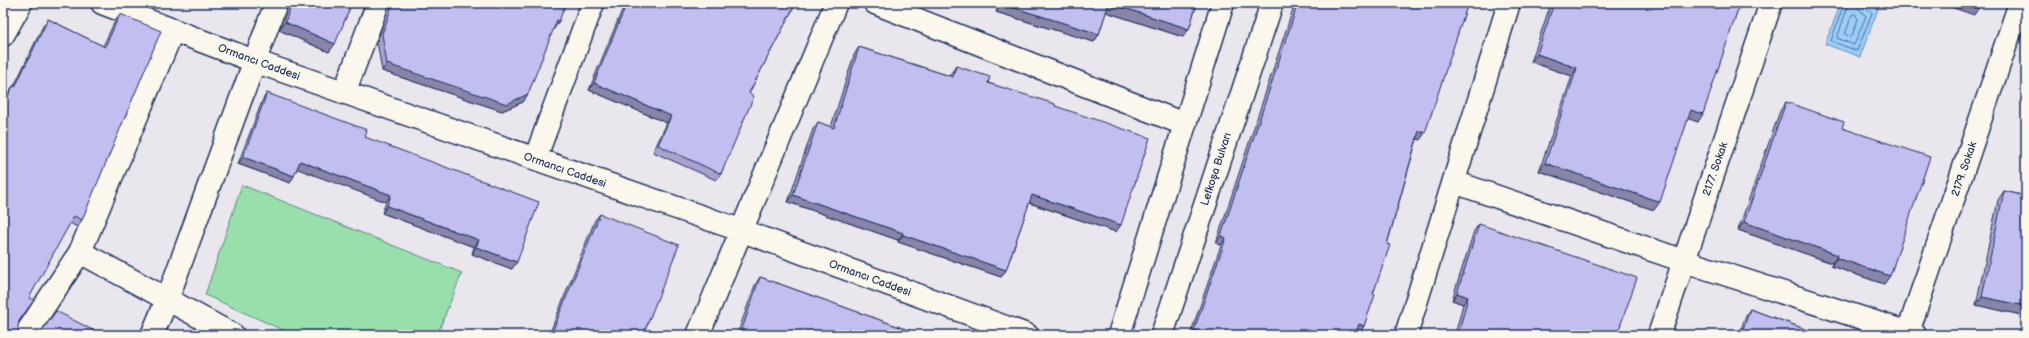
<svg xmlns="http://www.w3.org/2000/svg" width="2029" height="338" font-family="'Balsamiq Sans',sans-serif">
  <rect width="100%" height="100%" fill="#eae6ed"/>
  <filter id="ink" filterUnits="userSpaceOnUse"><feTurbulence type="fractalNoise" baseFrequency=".025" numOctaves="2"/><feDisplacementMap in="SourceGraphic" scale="8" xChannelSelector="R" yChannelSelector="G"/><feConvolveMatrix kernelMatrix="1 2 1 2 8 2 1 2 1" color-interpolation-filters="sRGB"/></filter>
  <g filter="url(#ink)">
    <path fill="#99dfab" stroke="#5a8784" d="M242,185L462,273L437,335H294L205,295Z"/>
    <path fill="#9acdf7" stroke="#678eba" d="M1841,3H1862L1878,9L1860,57L1825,44Z"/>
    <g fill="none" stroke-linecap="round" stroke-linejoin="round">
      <path stroke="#4e6e9b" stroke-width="1" d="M1844,3L1831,41L1857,51L1872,13L1864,7L1862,3
        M1849,3L1837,38L1854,45L1866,16L1859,9L1857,3
        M1855,14L1858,19L1852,36L1850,37L1845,34L1852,15Z"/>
      <g stroke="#1b2f5e" stroke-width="25">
        <path id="minor" d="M102,3L254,61L740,230L1027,335
          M875,3L1184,124
          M3,35L21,3
          M344,93L378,3
          M535,159L593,3
          M1454,182L1684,261L1915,335
          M80,252L233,335
          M25,335L80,252L173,30
          M152,335L167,300L276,3
          M698,335L836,3
          M1406,335L1509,3
          M1659,335L1771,3
          M1907,335L2020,3"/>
      </g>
      <g stroke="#1b2f5e" stroke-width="25">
        <path id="major" d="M1119,335L1223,3
          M1162,335L1272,3"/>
      </g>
      <use href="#minor" stroke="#fbf7ec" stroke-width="22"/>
      <use href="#major" stroke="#fbf7ec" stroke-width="22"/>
    </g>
    <path fill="#a7a3ce" stroke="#1b2f5e" d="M288,3H352L329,52L279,30L288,7Z
      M390,3H566L553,29L523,102L502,111L382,71L377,42Z
      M625,3H796L749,93L721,174L716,180L653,152L667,123L589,90Z
      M999,3H1197L1189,29L1183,37L1106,12L1099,34L1094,42L996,12Z
      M1295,3H1468L1420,140L1417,139L1364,326L1359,333L1356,332L1355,335H1190L1221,245L1216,243Z
      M1551,3H1740L1698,122L1688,118L1654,210L1539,171L1572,76L1531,62Z
      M120,14L82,220L77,227L70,223L3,335V103L8,93L13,86H14L43,26L48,19L103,46L115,21Z
      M859,47L950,76L951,73L956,66L988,83L1055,106L1116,232L1029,203L1006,270L1001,277L898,242V240L788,202L813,129L818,122L831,127L854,55Z
      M267,93L365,137L512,269L472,254L474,247L382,213L386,202L297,168L290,183L238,164L263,99Z
      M1786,102L1842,128L1884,284L1831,266L1832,263L1738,230L1780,111Z
      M2004,191L2026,196V316L1976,305L1998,200Z
      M600,214L643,335H549L595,220Z
      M1479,224L1617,335H1455L1463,304L1452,300L1474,231Z
      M760,277L922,335H737L755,285Z
      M1750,309L1821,335H1739L1746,315Z"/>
    <path fill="#8885a8" stroke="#1b2f5e" d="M1109,3L1189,29L1183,37L1103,11Z
      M1939,3H1969L1980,6L1974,15Z
      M1002,4L1099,34L1094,42L996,12Z
      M557,20L559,21L554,29L551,28Z
      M285,22L335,44L329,52L279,30Z
      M1537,54L1577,68L1572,76L1531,62Z
      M387,64L528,94L523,102L502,111L382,71Z
      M594,83L671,116L667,123L589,90Z
      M1691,110L1703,114L1698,122L1686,118Z
      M1419,131L1425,133L1420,140L1414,138Z
      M243,157L294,176L290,183L238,164Z
      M300,161L391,195L386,202L295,168Z
      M1545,163L1660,202L1654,210L1539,171Z
      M793,195L903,233L898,240L788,202Z
      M1032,195L1121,225L1116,232L1027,202Z
      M387,206L479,240L474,247L382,213Z
      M1744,222L1838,255L1832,263L1738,230Z
      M903,235L1006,270L1001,277L898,242Z
      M1221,236L1226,238L1221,245L1216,243Z
      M476,247L517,262L512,269L472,254Z
      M1837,258L1890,276L1884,284L1831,266Z
      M1457,293L1468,297L1463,304L1452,300Z
      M1982,297L2026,306V316L1976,305Z
      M1359,324L1364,326L1359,333L1354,331Z
      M1194,330L1208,335H1191Z"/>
    <path fill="#c2bef0" stroke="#1b2f5e" d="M292,3H352L335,44L285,22Z
      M393,3H566L559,21L557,20L528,94L507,104L387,64L382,34Z
      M627,3H796L749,93L754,96L721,174L658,145L671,116L594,83Z
      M1002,3H1197L1189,29L1109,3L1099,34L1002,4Z
      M1298,3H1468L1425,133L1419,131L1387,244L1390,245L1373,294L1375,295L1364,326L1359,324L1355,335H1208L1194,330L1226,238L1221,236Z
      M1554,3H1740L1703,114L1691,110L1660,202L1545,163L1577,68L1537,54Z
      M1969,3H1981L1980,6Z
      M120,14L161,31L82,220L74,216L29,298L34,300L19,321L18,327L19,333L20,335H3V106L13,86L15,87L48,19L105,47Z
      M859,47L953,77L956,66L990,77L988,83L1055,104V106L1150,138L1121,225L1032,195L1006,270L903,235V233L793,195L818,122L834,128Z
      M267,93L367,130L365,137L539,202L517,262L476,247L479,240L387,206L391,195L300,161L294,176L243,157Z
      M1786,102L1844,122L1842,128L1930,157L1890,276L1837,258L1838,255L1744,222Z
      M2004,191L2026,196V306L1982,297Z
      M600,214L679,245L643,335H551Z
      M1479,224L1637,278L1617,335H1458L1468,297L1457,293Z
      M760,277L922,335H740Z
      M1750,309L1821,335H1741Z
      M56,311L102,335H39Z"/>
  </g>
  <g text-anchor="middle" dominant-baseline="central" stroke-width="3.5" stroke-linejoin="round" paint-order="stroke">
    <g font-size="11" fill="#1b2f5e" stroke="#fbf7ec">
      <text transform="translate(259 62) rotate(20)">Ormancı Caddesi</text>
      <text transform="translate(1216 169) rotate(-72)">Lefkoşa Bulvarı</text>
      <text transform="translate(1715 169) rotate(-71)">2177. Sokak</text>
      <text transform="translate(1964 169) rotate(-71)">2179. Sokak</text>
      <text transform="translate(565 170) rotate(19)">Ormancı Caddesi</text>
      <text transform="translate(870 278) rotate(20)">Ormancı Caddesi</text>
    </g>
  </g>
  <rect width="2029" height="338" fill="none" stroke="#fbf7ec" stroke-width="16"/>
  <rect x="8" y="8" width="2013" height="322" fill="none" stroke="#1b2f5e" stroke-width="1.5" filter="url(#ink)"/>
</svg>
